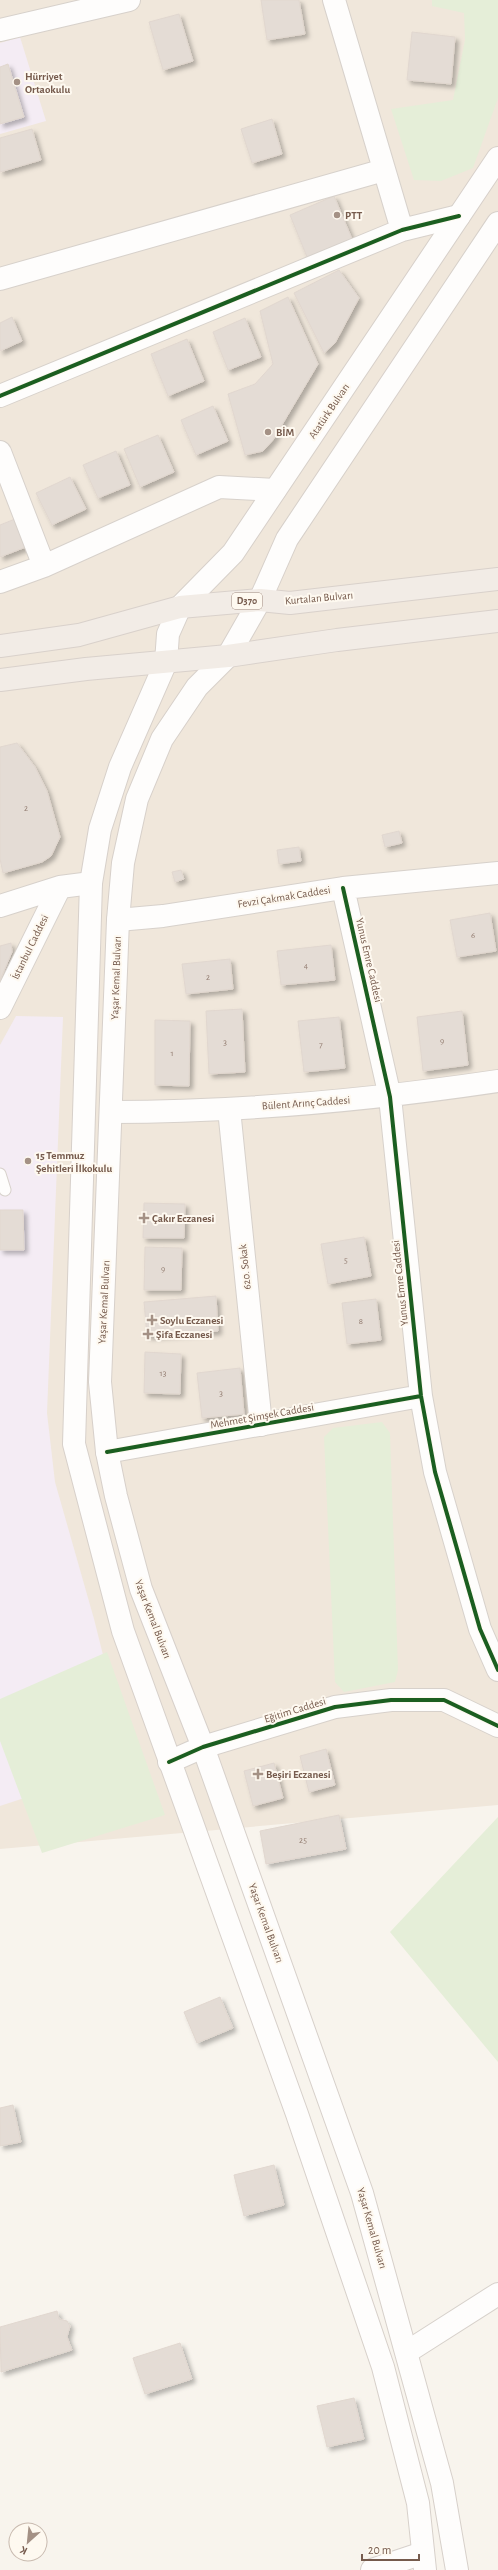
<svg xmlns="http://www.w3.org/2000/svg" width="498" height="2570" font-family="'Alegreya Sans',sans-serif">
  <defs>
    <filter id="shadow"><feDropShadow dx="3.5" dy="3.5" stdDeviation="2" flood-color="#0004"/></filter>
  </defs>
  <rect width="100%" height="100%" fill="#f8f4ed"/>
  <path fill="#f0e7db" d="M0,0H498V1805L0,1849Z"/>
  <path fill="#f4ecf4" d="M20,37L46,121L0,134V43Z
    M16,1016L63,1017L47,1413L55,1482L94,1619L130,1763L0,1806V1045Z"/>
  <path fill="#e5eed8" d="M432,0H498V98L473,168L441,181L414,180L391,109L453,100L465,40L464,13L432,6Z
    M382,1422L390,1433L398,1670L395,1682L344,1692L335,1682L324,1437L333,1428Z
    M107,1652L165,1815L42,1853L0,1741V1699Z
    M498,1817V2062L390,1932Z"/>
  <path fill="#e4dcd5" stroke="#e1d7cf" filter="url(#shadow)" d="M261,0H299L305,34L267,40Z
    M179,14L193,61L163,70L149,22Z
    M412,32L455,37L451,84L407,80Z
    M8,64L24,117L0,124V67Z
    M272,119L282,154L252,163L241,129Z
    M32,129L41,160L0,172V138Z
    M334,196L352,239L307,257L290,215Z
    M339,270L359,298L335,343L324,353L294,293Z
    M288,297L318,364L273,440L263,451L245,455L228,394L255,384L273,364L260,311Z
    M12,317L22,341L0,351V323Z
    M245,318L261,357L228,370L213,332Z
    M187,339L204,381L168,396L151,354Z
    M213,406L228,441L196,455L181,420Z
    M158,435L174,472L140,487L124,449Z
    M116,451L130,485L98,498L83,465Z
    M70,477L86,509L52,525L36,493Z
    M15,519L26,547L0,557V525Z
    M17,743L35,767L47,791L60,837L51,856L42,862L3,873L0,859V747Z
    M399,831L402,843L385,847L382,835Z
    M299,847L301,861L279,864L277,850Z
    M181,870L184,879L175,882L172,872Z
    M490,913L496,951L457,957L450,920Z
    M11,943L12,952L0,980V946Z
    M331,945L335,980L281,985L277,951Z
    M230,959L233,989L186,994L182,964Z
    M242,1009L245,1072L209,1074L206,1011Z
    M462,1011L468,1065L423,1071L417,1017Z
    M339,1017L345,1068L304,1072L298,1021Z
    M155,1020L190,1021L189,1086L155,1085Z
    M144,1203L185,1204L184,1238H143Z
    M0,1210H23L24,1250H0Z
    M364,1237L371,1276L328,1284L321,1244Z
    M145,1247L182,1248L181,1290H144Z
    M216,1296L218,1331L147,1336L144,1302Z
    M376,1299L381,1340L347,1344L342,1303Z
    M145,1352L181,1354L180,1394L144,1393Z
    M240,1368L244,1414L202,1418L197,1373Z
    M326,1749L335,1785L309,1792L300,1756Z
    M274,1763L283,1798L253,1806L244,1771Z
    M339,1815L346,1849L266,1864L260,1831Z
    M220,1997L233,2028L197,2043L184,2012Z
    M13,2105L21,2142L0,2146V2108Z
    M274,2165L284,2205L244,2216L234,2175Z
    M57,2311L59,2319L67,2321L70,2326L67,2337L72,2350L1,2372L0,2327Z
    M180,2343L192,2379L145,2394L133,2358Z
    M354,2398L364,2439L327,2447L317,2406Z"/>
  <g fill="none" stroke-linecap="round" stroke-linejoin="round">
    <g stroke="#d7d1cb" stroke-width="13">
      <path id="service" d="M0,1174L5,1190"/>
    </g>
    <g stroke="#d7d1cb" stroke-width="24">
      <path id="minor" d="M334,0L402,230
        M0,279L384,170
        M0,396L402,230L459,216
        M0,452L44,566
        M0,582L44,566L219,487L275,490
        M229,1109L261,1425
        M407,2352L498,2294
        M372,2570L423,2553"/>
    </g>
    <g stroke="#d7d1cb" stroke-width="24">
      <path id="tertiary" d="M0,30L129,0
        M343,888L390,1097L421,1396L435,1472L480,1629L498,1670
        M0,906L60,887L91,883
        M118,920L163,916L343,888L498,873
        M0,1008L60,887
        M112,1112C242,1112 370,1100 498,1081
        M107,1452L421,1396
        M169,1762L203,1747L335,1707L391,1700H444L498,1726"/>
    </g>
    <g stroke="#d7d0ca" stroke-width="24">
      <path id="secondary" d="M425,2570L418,2503L383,2367L297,2114L123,1631L74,1444L91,883L100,829L120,767L166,662L168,634L180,607L233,553L498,158
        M457,2570L442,2483L362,2193L203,1747L141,1589L116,1496L107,1452L100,1382L118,920L123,863L137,799L162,739L197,687L228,656L260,600L287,539L498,223"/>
    </g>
    <g stroke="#d9d1cb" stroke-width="24">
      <path id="trunk" d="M0,646L79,635L180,607L260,600L290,603L498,579
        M0,680L86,669L228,656L337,640L498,621"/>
    </g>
    <use href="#service" stroke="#fefdfc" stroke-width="11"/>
    <use href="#minor" stroke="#fefdfc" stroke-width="22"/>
    <use href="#tertiary" stroke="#fefdfc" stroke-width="22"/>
    <use href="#secondary" stroke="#fefdfc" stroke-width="22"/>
    <use href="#trunk" stroke="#f2ece6" stroke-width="22"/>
    <g stroke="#fef9f0" stroke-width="6">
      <path id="cycleway" d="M0,396L402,230L459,216
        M343,888L390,1097L421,1396L435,1472L480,1629L498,1670
        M107,1452L421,1396
        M169,1762L203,1747L335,1707L391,1700H444L498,1726"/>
    </g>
    <use href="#cycleway" stroke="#1b5e20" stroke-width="4"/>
  </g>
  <g fill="#a49185" stroke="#fef9f0" stroke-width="1.5">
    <circle cx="17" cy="82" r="4"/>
    <circle cx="337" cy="215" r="4"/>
    <circle cx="268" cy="432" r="4"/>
    <circle cx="28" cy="1161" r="4"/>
    <path d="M142 1212h4v4h4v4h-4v4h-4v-4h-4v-4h4z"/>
    <path d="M150 1314h4v4h4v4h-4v4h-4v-4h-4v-4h4z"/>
    <path d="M146 1328h4v4h4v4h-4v4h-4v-4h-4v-4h4z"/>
    <path d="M256 1768h4v4h4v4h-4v4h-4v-4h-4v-4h4z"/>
  </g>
  <g text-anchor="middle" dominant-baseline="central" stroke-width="4" stroke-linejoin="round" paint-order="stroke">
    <g font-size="9" fill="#937d71">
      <text x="26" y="808">2</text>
      <text x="473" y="935">6</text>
      <text x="306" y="965">4</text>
      <text x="208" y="977">2</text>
      <text x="442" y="1041">9</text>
      <text x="225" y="1042">3</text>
      <text x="321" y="1045">7</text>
      <text x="172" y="1053">1</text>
      <text x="346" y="1260">5</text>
      <text x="163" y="1269">9</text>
      <text x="361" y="1321">8</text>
      <text x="163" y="1373">13</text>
      <text x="221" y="1393">3</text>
      <text x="303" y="1840">25</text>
    </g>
    <rect fill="#fef9f0" stroke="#9f8a7e" stroke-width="1" x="232" y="593" width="30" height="16" rx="3"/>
    <g font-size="10" font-weight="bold" fill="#765b4d">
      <text x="247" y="601">D370</text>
    </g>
    <g font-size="11" font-weight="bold" fill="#765b4d" stroke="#fef9f0" text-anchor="start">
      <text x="25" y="76">Hürriyet<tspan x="25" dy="13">Ortaokulu</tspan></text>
      <text x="345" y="215">PTT</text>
      <text x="276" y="432">BİM</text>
      <text x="36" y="1155">15 Temmuz<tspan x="36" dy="13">Şehitleri İlkokulu</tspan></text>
      <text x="152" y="1218">Çakır Eczanesi</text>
      <text x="160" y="1320">Soylu Eczanesi</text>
      <text x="156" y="1334">Şifa Eczanesi</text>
      <text x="266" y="1774">Beşiri Eczanesi</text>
    </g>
    <g font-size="11" fill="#765b4d" stroke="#fef9f0">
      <text transform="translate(329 411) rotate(-56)">Atatürk Bulvarı</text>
      <text transform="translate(319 598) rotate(-5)">Kurtalan Bulvarı</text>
      <text transform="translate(284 897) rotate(-9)">Fevzi Çakmak Caddesi</text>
      <text transform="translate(30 947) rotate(-64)">İstanbul Caddesi</text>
      <text transform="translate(369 960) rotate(77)">Yunus Emre Caddesi</text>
      <text transform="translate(116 978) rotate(-88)">Yaşar Kemal Bulvarı</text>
      <text transform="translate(306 1103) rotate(-4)">Bülent Arınç Caddesi</text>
      <text transform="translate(245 1267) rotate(-96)">620. Sokak</text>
      <text transform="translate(400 1283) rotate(-96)">Yunus Emre Caddesi</text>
      <text transform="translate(104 1302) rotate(-87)">Yaşar Kemal Bulvarı</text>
      <text transform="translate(262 1416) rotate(-10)">Mehmet Şimşek Caddesi</text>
      <text transform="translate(153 1619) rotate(69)">Yaşar Kemal Bulvarı</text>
      <text transform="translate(295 1710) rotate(-17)">Eğitim Caddesi</text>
      <text transform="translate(266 1923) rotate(70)">Yaşar Kemal Bulvarı</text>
      <text transform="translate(372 2228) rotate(74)">Yaşar Kemal Bulvarı</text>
    </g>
  </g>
  <g transform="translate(28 2542) rotate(207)"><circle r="19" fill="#fef9f0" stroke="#c8baaf"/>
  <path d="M0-3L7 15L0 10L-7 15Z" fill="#a49185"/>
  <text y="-6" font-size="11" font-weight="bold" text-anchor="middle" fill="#765b4d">K</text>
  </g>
  <path d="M362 2554v6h57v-6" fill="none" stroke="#765b4d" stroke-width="2"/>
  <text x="368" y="2554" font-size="12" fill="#765b4d" stroke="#fef9f0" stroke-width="3" paint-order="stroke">20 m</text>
</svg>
